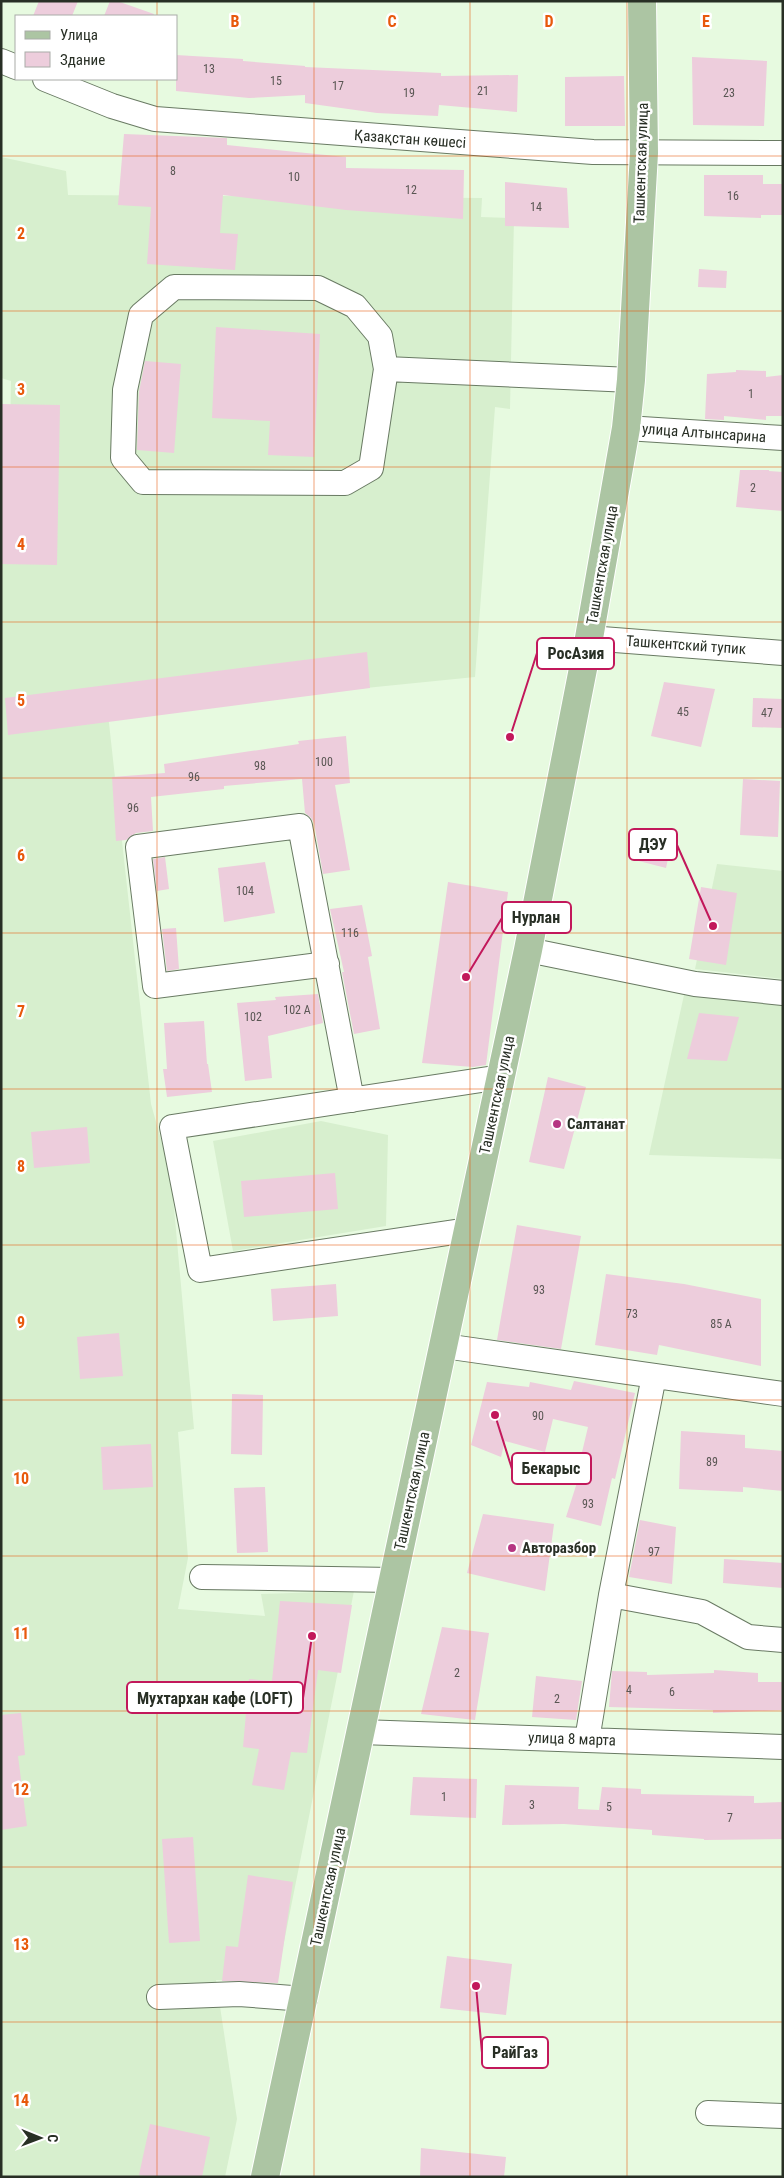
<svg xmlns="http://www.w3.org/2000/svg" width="784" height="2178" font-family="'Roboto Condensed',sans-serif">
  <rect width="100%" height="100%" fill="#e7fae0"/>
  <path fill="#d7efce" d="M1,157L66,171L68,195L482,198L481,217L514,218L510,409L495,407L475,677L108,714L151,1104L171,1175L194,1429L178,1432L188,1558L178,1609L265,1616L261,1594L354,1591L276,1982L216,1980L237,2119L225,2177H1V437L10,436L11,381L1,378Z
    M717,864L783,871V979L695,969Z
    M684,995L783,1005V1159L649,1155Z
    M321,1121L388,1135L386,1226L233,1251L213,1141Z"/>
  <path fill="#edcddc" d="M39,1H78L72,16H33Z
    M110,1H117L154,14L153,16H104Z
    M176,55L243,59V61L305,66V67L441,73V76L518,75L517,112L439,105L438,116L377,113L305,103V95L249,98L176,91Z
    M692,57L767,61L764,126L693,125Z
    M624,76L625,126H565V77Z
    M124,134L227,138V145L346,157V168L464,170L463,219L346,210L223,195L220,233L238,234L235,270L147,264L151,207L118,205Z
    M704,175H763V184H783V215H761V218L704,216Z
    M505,182L567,188L569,228L505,226Z
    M699,269L727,271L726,288L698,287Z
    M216,327L320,334L314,457L268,455L270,421L212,418Z
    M145,361L181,364L174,453L137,450L139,392Z
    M736,370L766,371V377L783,375V416H766V420L724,416V420L705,419L707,374L736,372Z
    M1,404L60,405L57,565L1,564Z
    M740,470H769V471L783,472V511L736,507Z
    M367,652L370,688L8,735L5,698Z
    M664,682L715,689L701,747L651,736Z
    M753,698L783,699V728L752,727Z
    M346,736L350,783L335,785L350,870L323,874L314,823L311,818L305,813L302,779L224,786V789L151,797L153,831L136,833L126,840L116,841L112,777L165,773L164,764L299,744L298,741Z
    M743,779L780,781L778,837L740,835Z
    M637,836L671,845L666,868L631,859Z
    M165,857L169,889L157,891L153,859Z
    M265,862L275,913L224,922L218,868Z
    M448,882L508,892L486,1065L473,1067L422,1063Z
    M701,887L737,893L726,965L689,959Z
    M362,905L372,956L368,957L380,1029L354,1034L342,972H344L330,909Z
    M176,928L179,969L167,971L162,929Z
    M318,994L323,1023L268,1036L272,1078L245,1081L237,1003L276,1000L275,997Z
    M699,1013L739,1017L727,1061L687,1059Z
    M204,1021L207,1064H208L212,1092L167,1097L163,1069H167L164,1023Z
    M548,1077L586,1087L564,1169L529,1162Z
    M87,1127L90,1163L34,1168L31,1132Z
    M335,1173L338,1209L244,1217L241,1181Z
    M517,1225L581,1236L561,1349L497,1340Z
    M606,1274L684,1284L761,1299V1366L659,1345L657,1355L595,1345Z
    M336,1284L338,1316L273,1321L271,1289Z
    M119,1333L123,1376L80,1379L77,1337Z
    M574,1381L635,1393L615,1479L612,1478L601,1526L566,1517L581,1470L578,1469L588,1427L553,1419L545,1452L505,1441L501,1457L471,1445L487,1382L529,1387L530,1382L571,1390Z
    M232,1394L263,1395L262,1455L231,1454Z
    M681,1431L745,1435V1448L783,1451V1491L743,1487V1492L679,1489Z
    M151,1444L153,1487L103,1490L101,1447Z
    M265,1487L268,1552L237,1553L234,1488Z
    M483,1514L554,1524L545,1591L467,1573Z
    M640,1520L676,1527L672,1584L629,1577Z
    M724,1559L783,1563V1588L723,1583Z
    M280,1601L352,1605L341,1673L318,1670L307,1753L291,1752L284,1790L252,1785L259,1749L243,1747L249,1679L272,1681Z
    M442,1627L489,1633L475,1720L421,1714Z
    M714,1670L758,1673V1682H783V1710L713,1713V1710L609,1707L612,1671L647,1672V1675L714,1673Z
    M536,1676L582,1681L576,1720L532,1717Z
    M21,1713L25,1755L18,1756L27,1826L1,1830V1715Z
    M413,1777L477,1779L476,1818L410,1815Z
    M505,1785L579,1787L578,1809L599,1810L602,1787L641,1789V1794L754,1796V1803L783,1802V1839L704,1840V1839L652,1835V1830L564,1824L502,1825Z
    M193,1837L200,1941L169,1943L162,1839Z
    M248,1875L293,1882L278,1983L222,1981L226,1946L238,1947Z
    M447,1956L512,1964L506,2015L440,2008Z
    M150,2124L210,2137L202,2177H149L139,2175Z
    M421,2148L506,2157L504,2177H420Z"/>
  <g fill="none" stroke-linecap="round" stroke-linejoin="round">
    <g stroke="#697a63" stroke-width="26">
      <path id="minor" d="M1,61L16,67
        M45,79L112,106L155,119L593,152L783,153
        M386,369L371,468L345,483L143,482L123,458L125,390L141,315L174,287L318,288L355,306L380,336L386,369L631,380
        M626,428L783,438
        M589,638L783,653
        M528,950L695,984L783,993
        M327,964L155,986L138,847L300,826L352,1100
        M468,1230L200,1270L172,1127L501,1077
        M444,1346L783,1394
        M202,1577L393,1580
        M611,1595L702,1612L748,1637L783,1640
        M361,1732L783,1747
        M587,1740L611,1595L654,1376
        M159,1997L239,1994L305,1999
        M708,2113L783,2116"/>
    </g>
    <g stroke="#fff" stroke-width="30">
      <path id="major" d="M265,2177L528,950L589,638L626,428L631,380L644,153L642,1"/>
    </g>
    <use href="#minor" stroke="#fff" stroke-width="24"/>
    <use href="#major" stroke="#acc5a3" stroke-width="28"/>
  </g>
  <path fill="none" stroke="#e8590c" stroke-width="1" stroke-opacity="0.55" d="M157,1V16M314,1V2177M470,1V2177M627,1V2177M157,79V2177M1,156H783M1,311H783M1,467H783M1,622H783M1,778H783M1,933H783M1,1089H783M1,1245H783M1,1400H783M1,1556H783M1,1711H783M1,1867H783M1,2022H783"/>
  <g fill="#b53582" stroke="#fff" stroke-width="2">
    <circle cx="557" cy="1124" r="5"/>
    <circle cx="512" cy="1548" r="5"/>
  </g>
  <g text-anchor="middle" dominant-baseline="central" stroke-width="5" stroke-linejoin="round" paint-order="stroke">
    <g font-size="12" fill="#595653">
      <text x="209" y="69">13</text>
      <text x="276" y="81">15</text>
      <text x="338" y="86">17</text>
      <text x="483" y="91">21</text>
      <text x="409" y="93">19</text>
      <text x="729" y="93">23</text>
      <text x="173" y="171">8</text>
      <text x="294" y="177">10</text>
      <text x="411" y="190">12</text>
      <text x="733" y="196">16</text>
      <text x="536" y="207">14</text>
      <text x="751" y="394">1</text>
      <text x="753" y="488">2</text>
      <text x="683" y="712">45</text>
      <text x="767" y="713">47</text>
      <text x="324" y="762">100</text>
      <text x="260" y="766">98</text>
      <text x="194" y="777">96</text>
      <text x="133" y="808">96</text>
      <text x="245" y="891">104</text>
      <text x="350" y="933">116</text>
      <text x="297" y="1010">102 А</text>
      <text x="253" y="1017">102</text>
      <text x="539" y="1290">93</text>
      <text x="632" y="1314">73</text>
      <text x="721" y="1324">85 А</text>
      <text x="538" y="1416">90</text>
      <text x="712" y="1462">89</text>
      <text x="588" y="1504">93</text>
      <text x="654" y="1552">97</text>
      <text x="457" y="1673">2</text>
      <text x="629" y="1690">4</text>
      <text x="672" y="1692">6</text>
      <text x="557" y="1699">2</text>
      <text x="444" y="1797">1</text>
      <text x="532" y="1805">3</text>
      <text x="609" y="1807">5</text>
      <text x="730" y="1818">7</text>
    </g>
    <g font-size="15" fill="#282f25" stroke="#fff">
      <text transform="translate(410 139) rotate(4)">Қазақстан көшесі</text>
      <text transform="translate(641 163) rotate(-88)">Ташкентская улица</text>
      <text transform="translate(704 433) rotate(4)">улица Алтынсарина</text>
      <text transform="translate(602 565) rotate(-80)">Ташкентская улица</text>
      <text transform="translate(686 645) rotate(4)">Ташкентский тупик</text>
      <text transform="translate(497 1095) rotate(-78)">Ташкентская улица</text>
      <text transform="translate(412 1491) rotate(-78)">Ташкентская улица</text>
      <text transform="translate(572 1739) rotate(2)">улица 8 марта</text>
      <text transform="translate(328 1887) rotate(-78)">Ташкентская улица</text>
    </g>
    <g font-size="15" font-weight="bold" fill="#282f25" stroke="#fff" text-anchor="start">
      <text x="567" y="1124">Салтанат</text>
      <text x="522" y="1548">Авторазбор</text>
    </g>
  </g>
  <g font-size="16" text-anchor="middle" font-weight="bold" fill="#e8590c" stroke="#fff" stroke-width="5" stroke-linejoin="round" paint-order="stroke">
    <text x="235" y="27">B</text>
    <text x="392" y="27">C</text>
    <text x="549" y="27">D</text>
    <text x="706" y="27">E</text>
    <text x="21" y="239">2</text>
    <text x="21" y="395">3</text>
    <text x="21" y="550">4</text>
    <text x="21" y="706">5</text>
    <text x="21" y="861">6</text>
    <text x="21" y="1017">7</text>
    <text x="21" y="1172">8</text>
    <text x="21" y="1328">9</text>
    <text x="21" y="1484">10</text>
    <text x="21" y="1639">11</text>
    <text x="21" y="1795">12</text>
    <text x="21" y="1950">13</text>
    <text x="21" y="2106">14</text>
  </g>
  <path fill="none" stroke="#c2185b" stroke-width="2" d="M510 737L537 653M713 926L677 845M466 977L502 918M495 1415L512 1469M312 1636L303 1698M476 1986L482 2053"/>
  <g fill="#c2185b" stroke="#fff" stroke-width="2">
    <circle cx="510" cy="737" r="5"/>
    <circle cx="713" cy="926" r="5"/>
    <circle cx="466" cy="977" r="5"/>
    <circle cx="495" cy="1415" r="5"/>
    <circle cx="312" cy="1636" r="5"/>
    <circle cx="476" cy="1986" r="5"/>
  </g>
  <g fill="#fff" stroke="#c2185b" stroke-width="2">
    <rect x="537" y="638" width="77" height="31" rx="5"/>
    <rect x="629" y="829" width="48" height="31" rx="5"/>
    <rect x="502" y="902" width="69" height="31" rx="5"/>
    <rect x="512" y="1453" width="79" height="31" rx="5"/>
    <rect x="127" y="1682" width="176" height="31" rx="5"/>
    <rect x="482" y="2037" width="66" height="31" rx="5"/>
  </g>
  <g font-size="16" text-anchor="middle" font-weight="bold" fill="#282f25">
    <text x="576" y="659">РосАзия</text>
    <text x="653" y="850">ДЭУ</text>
    <text x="536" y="923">Нурлан</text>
    <text x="551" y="1474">Бекарыс</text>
    <text x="215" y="1704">Мухтархан кафе (LOFT)</text>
    <text x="515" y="2058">РайГаз</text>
  </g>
  <rect width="784" height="2178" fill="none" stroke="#282f25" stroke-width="5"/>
  <rect x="15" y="15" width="162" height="65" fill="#ffffff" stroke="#a9aca8"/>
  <rect x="25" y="31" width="25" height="8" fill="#acc5a3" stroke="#a9aca8"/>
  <text x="60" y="40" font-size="15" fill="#282f25">Улица</text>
  <rect x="25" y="52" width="25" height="15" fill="#edcddc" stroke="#a9aca8"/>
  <text x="60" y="65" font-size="15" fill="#282f25">Здание</text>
  <g transform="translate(40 2138) rotate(91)" stroke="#ffffff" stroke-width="4" paint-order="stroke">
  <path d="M0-4L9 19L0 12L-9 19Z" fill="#282f25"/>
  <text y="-8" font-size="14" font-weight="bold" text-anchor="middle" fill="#282f25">С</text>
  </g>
</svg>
